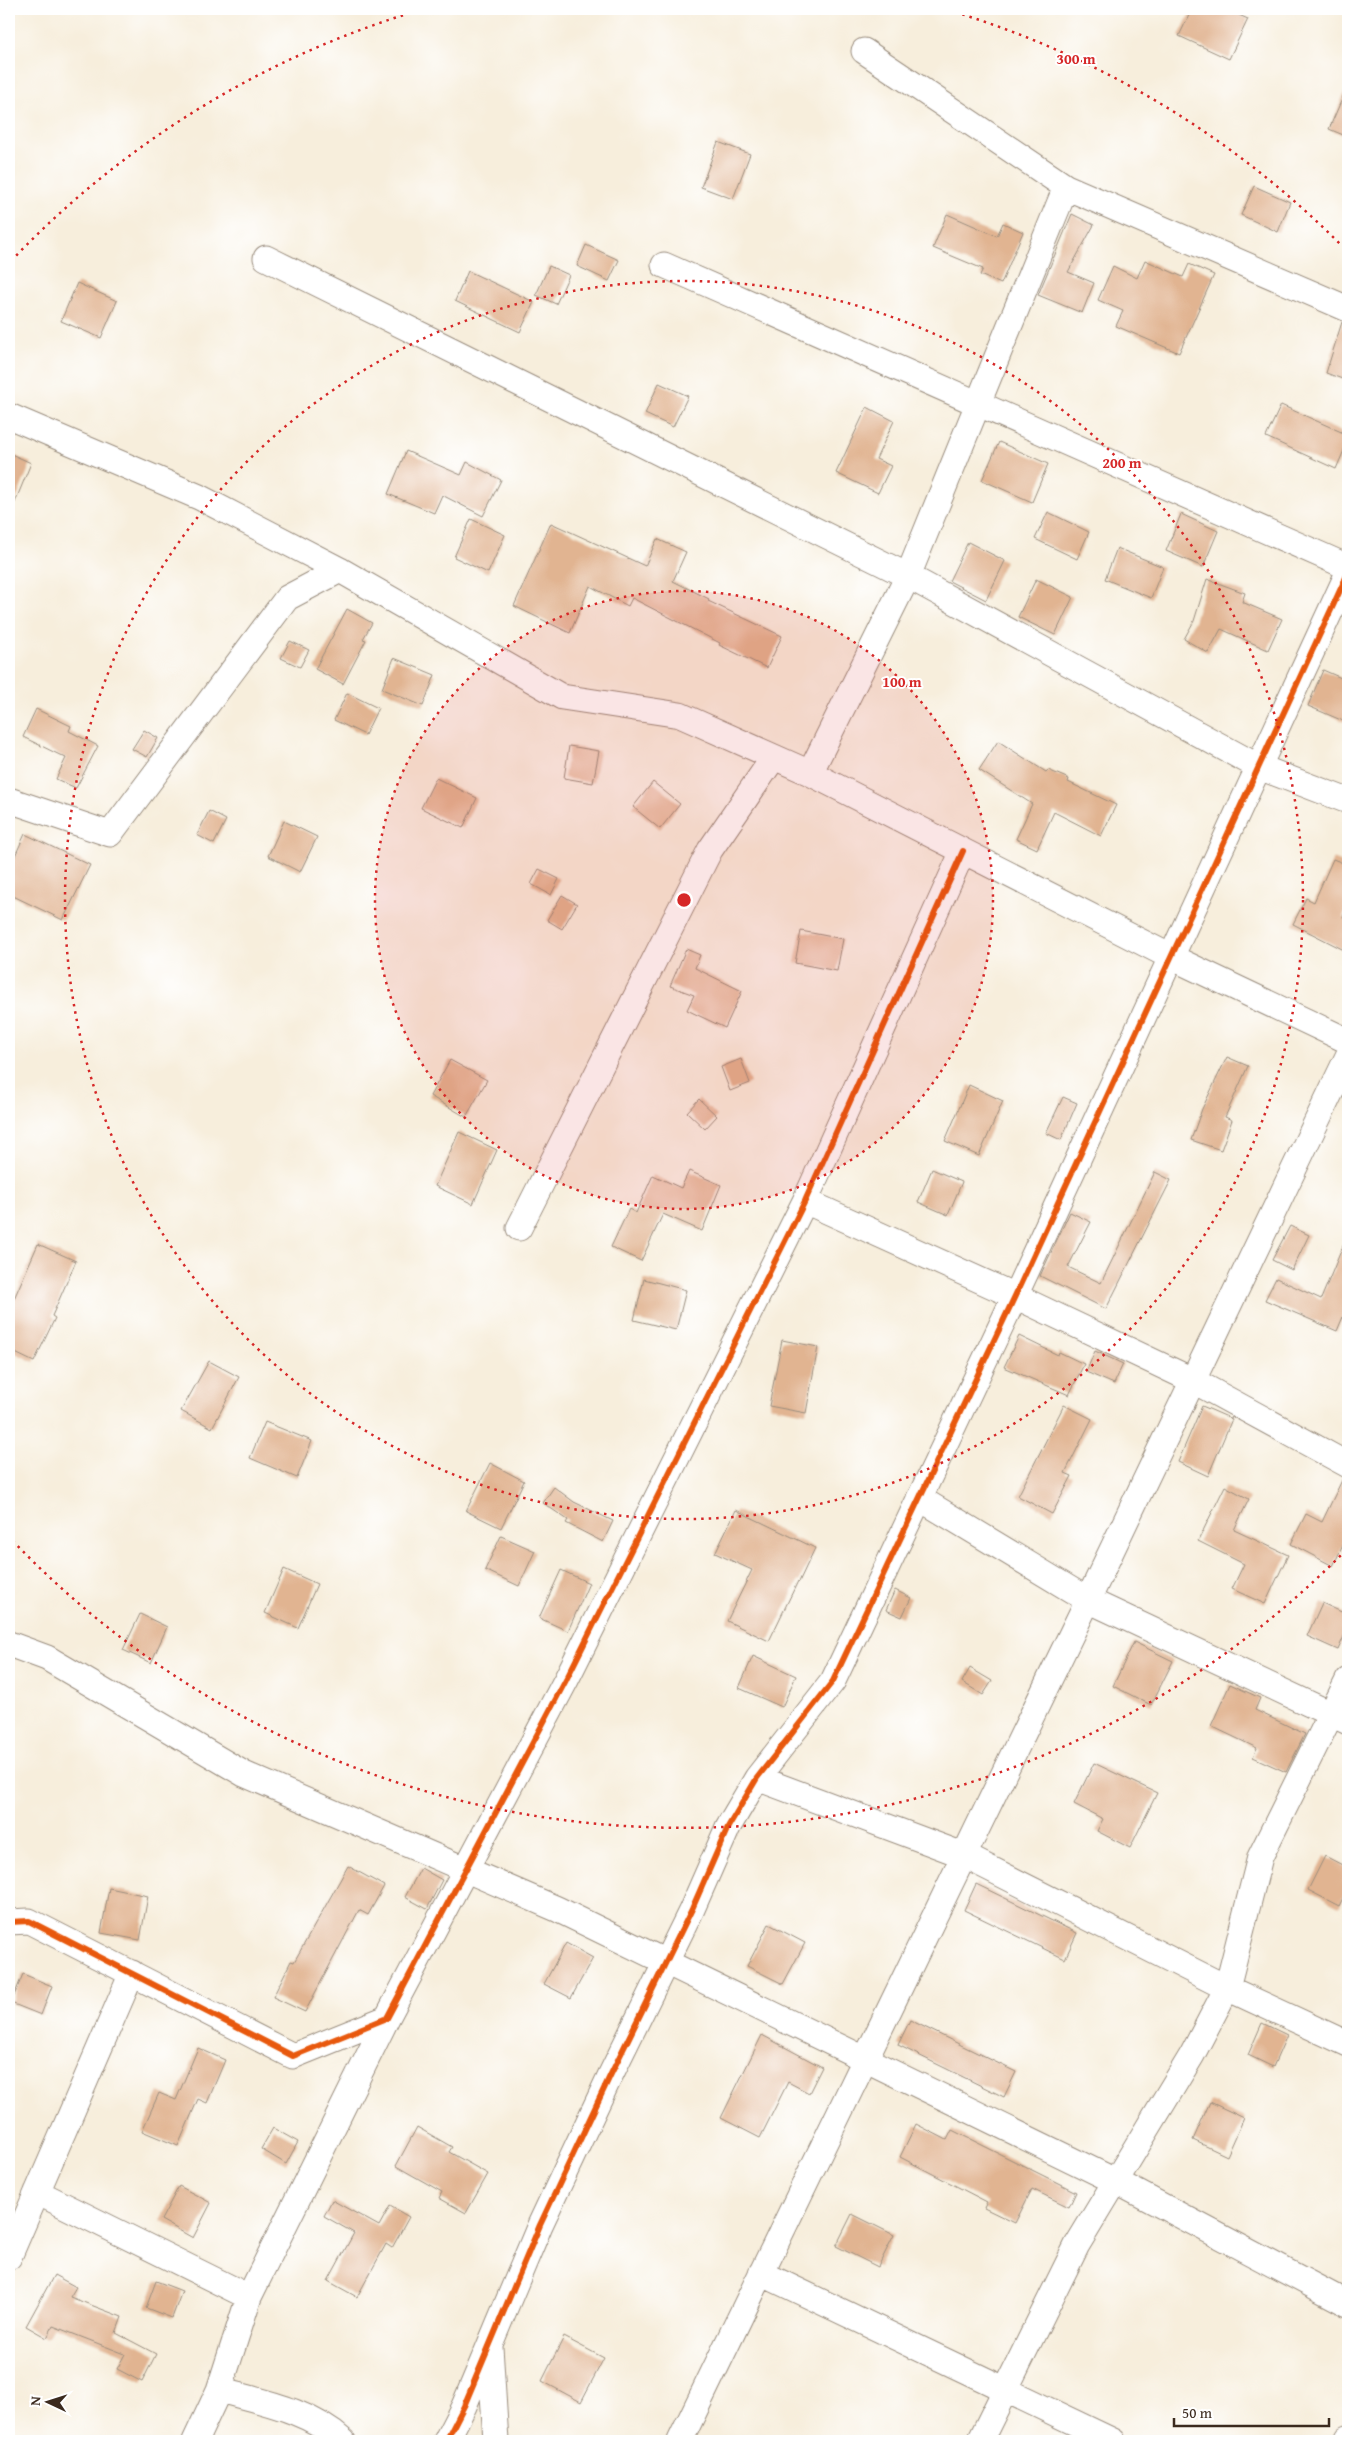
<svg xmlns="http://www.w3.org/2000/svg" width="1357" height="2450" font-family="'Gentium Book Plus',serif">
  <rect width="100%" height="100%" fill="#fff"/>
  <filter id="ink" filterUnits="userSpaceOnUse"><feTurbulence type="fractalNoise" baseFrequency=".02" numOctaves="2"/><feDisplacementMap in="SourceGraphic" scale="10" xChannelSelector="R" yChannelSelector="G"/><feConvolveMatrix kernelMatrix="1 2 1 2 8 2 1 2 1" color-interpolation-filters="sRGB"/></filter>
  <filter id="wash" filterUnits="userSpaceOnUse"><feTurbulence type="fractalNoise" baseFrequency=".0096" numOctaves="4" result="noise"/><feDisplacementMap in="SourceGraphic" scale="20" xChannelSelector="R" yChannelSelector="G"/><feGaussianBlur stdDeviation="1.12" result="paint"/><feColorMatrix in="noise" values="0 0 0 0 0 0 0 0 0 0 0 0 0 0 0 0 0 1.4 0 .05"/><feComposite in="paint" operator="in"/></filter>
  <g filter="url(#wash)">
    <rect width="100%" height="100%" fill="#f7eedc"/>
    <g id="blocks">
      <path fill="#e1b491" d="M1192,9H1225L1248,19L1229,59L1179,36Z
        M1348,85V137L1329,129Z
        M718,142L750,154L733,199L701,187Z
        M1254,186L1290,202L1278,232L1241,215Z
        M947,214L997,236L1003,223L1023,232L1001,284L980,275L983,269L933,248Z
        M1072,214L1094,225L1068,272L1094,283L1082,313L1038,295Z
        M586,245L619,260L609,281L577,266Z
        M1145,260L1183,277L1189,264L1214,275L1179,353L1116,326L1123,311L1098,300L1113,266L1137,278Z
        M549,266L569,275L556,304L536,295Z
        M468,271L534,302L520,332L455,301Z
        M77,283L117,301L101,338L61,321Z
        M1342,322L1348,323V371L1345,380L1326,373Z
        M659,383L688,396L673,427L645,414Z
        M1281,405L1348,435V441L1336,469L1266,437Z
        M867,407L894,421L876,459L891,466L878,493L836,473Z
        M999,442L1048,464L1032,502L982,480Z
        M406,451L461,475L467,462L501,480L483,516L442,495L434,513L388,494Z
        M9,453L31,463L9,517Z
        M1048,512L1089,532L1077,559L1035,539Z
        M1181,514L1218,531L1203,567L1166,551Z
        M471,519L505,535L488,573L454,557Z
        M551,523L645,566L657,539L686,552L673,581L709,599L708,601L782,636L767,668L719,645L720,643L632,598L628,606L590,586L570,633L514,606Z
        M968,542L1005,561L986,600L949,581Z
        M1117,548L1163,567L1151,598L1105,579Z
        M1036,579L1073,597L1055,635L1018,617Z
        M1207,579L1245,593L1242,602L1282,619L1268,650L1221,629L1208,653L1184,639L1194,621Z
        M347,609L372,623L363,639L366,640L343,684L315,669Z
        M290,641L309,650L300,667L281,658Z
        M394,658L435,675L423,706L382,689Z
        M1323,670L1348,681V723L1308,706Z
        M347,693L378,708L365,735L334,720Z
        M36,709L71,726L69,731L98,746L76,788L56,779L66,758L23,737Z
        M144,730L158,738L147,757L132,749Z
        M998,741L1046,772L1048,770L1069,779L1068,782L1116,805L1101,836L1054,812L1037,849L1016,839L1032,804L979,770Z
        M569,746L599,751L593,783L564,778Z
        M436,778L477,798L463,828L421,808Z
        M653,782L680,804L660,829L633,807Z
        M209,811L226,820L214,844L197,835Z
        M284,821L317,837L300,872L268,856Z
        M25,834L90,865L63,920L9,894V869Z
        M1333,859L1348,865V904L1343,917L1348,919V952L1293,924L1306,898L1314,902Z
        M539,869L559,879L551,895L531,884Z
        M562,895L577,904L562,929L547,920Z
        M801,931L843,939L837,971L795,963Z
        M686,949L700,955L695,968L742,991L725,1028L687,1010L694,995L670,986Z
        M1227,1057L1248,1066L1225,1117L1232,1120L1221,1150L1191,1140L1202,1109Z
        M741,1059L750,1083L730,1091L721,1067Z
        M450,1060L487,1080L466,1117L430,1096Z
        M969,1085L1003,1101L979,1156L945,1141Z
        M1063,1097L1077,1103L1061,1140L1046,1133Z
        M699,1099L717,1116L705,1129L687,1112Z
        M459,1132L497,1150L473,1204L435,1186Z
        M932,1169L962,1182L948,1215L918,1202Z
        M689,1171L721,1185L702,1231L663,1214L641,1261L611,1247L629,1209L636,1213L653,1175L681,1188Z
        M1155,1172L1171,1180L1106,1309L1040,1276L1070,1212L1091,1222L1068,1267L1101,1283Z
        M1290,1226L1309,1235L1292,1270L1272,1260Z
        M1348,1234V1305L1337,1331L1265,1300L1276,1278L1321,1299Z
        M38,1244L76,1261L52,1316L55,1318L34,1362L9,1350V1310Z
        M644,1279L686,1290L676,1330L634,1320Z
        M1019,1336L1058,1355L1059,1352L1084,1364L1069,1395L1004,1367Z
        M782,1340L818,1347L806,1413L769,1406Z
        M1095,1351L1123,1364L1114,1384L1086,1372Z
        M209,1361L239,1377L212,1428L181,1411Z
        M1064,1405L1092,1419L1065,1473L1072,1476L1052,1514L1018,1496Z
        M1202,1406L1232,1419L1208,1476L1178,1462Z
        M265,1422L312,1441L297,1478L250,1458Z
        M490,1463L524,1481L501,1528L466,1511Z
        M1343,1478L1348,1479V1535L1333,1566L1291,1544L1306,1514L1322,1522Z
        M1225,1486L1249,1499L1234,1530L1288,1555L1265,1604L1232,1589L1244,1564L1198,1541Z
        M554,1487L574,1502L613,1521L603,1542L566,1523L568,1520L543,1503Z
        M736,1510L815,1548L799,1582L798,1581L769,1641L727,1621L752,1570L715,1553Z
        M501,1536L535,1551L519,1586L485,1570Z
        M284,1569L317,1584L298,1628L265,1613Z
        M561,1570L589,1583L568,1631L539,1618Z
        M895,1590L911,1598L902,1617L886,1610Z
        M1322,1603L1348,1615V1627L1338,1650L1307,1636Z
        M140,1614L167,1627L151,1663L123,1650Z
        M1134,1642L1173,1661L1151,1705L1113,1686Z
        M753,1656L796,1676L782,1707L739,1688Z
        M970,1668L992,1681L983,1695L962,1682Z
        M1230,1684L1260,1698L1255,1710L1305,1734L1286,1772L1253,1757L1257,1748L1211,1726Z
        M1094,1763L1157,1793L1130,1848L1097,1831L1103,1819L1074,1804Z
        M1325,1856L1348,1868V1888L1339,1906L1308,1890Z
        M348,1866L384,1886L368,1915L359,1910L305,2012L273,1997L291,1961L294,1962Z
        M421,1868L442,1880L427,1909L405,1897Z
        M976,1884L1077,1933L1065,1959L964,1910Z
        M109,1888L148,1896L140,1940L101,1933Z
        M769,1924L805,1943L783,1984L747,1966Z
        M566,1943L593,1958L571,1998L544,1984Z
        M23,1974L52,1986L41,2015L11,2003Z
        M910,2020L1016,2072L1004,2097L898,2045Z
        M1262,2023L1287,2035L1273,2067L1248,2055Z
        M762,2035L822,2067L809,2093L788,2082L760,2138L721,2118Z
        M198,2048L225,2060L207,2103L198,2099L178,2146L142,2131L159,2093L176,2100Z
        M1210,2102L1244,2118L1227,2156L1193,2140Z
        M916,2124L947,2140L952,2130L1076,2192L1069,2207L1032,2189L1015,2223L984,2208L987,2202L900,2157Z
        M417,2127L452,2147L449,2152L488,2174L466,2213L439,2198L442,2192L396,2166Z
        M273,2128L298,2142L286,2164L261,2149Z
        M179,2186L211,2203L193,2238L161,2220Z
        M332,2200L379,2226L390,2206L409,2217L392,2248L386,2244L357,2297L328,2281L354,2233L324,2216Z
        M852,2214L894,2235L878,2267L836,2246Z
        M54,2275L76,2287L70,2297L122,2317L116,2333L156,2354L142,2382L117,2369L125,2354L53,2326L47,2338L26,2326Z
        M156,2281L182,2291L172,2318L146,2308Z
        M564,2337L604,2358L581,2402L542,2381Z"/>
    </g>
  </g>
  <g filter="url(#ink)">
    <use href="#blocks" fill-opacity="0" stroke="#998c7d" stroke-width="1"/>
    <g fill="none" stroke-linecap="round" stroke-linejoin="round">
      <g stroke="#998c7d" stroke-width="27">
        <path id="minor" d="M864,51L1066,187L1348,309
          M266,258L908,576L1259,767L1348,801
          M664,265L1348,567
          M9,416L199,497L340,570L562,697L680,715L810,773L1171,957L1348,1041
          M810,773L908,576L1066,187
          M9,800L110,834L287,598L340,570
          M805,1201L1015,1296L1192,1380L1348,1465
          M519,1228L710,850L774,757
          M919,1498L1088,1600L1348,1722
          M9,1644L47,1658L244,1774L557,1909L1117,2182L1348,2304
          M757,1778L963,1855L1227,1988L1348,2044
          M9,1922L29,1921L293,2056L387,2018L566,1680L805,1201L963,851
          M37,2192L249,2297
          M9,2257L132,1973
          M761,2273L1113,2441
          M490,2347L496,2441
          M219,2390C263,2402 309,2410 343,2441
          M195,2441L219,2390L249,2297L387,2018
          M446,2441L464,2406L540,2225L610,2076L692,1909L728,1827L757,1778L833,1681L1015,1296L1348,573
          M680,2441L1088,1600L1348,1056
          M980,2441L1077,2245L1192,2055L1227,1988L1260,1857L1348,1680
          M1347,2441L1348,2438"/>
      </g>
      <use href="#minor" stroke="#fff" stroke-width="25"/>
      <g stroke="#fff" stroke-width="9">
        <path id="cycleway" d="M9,1922L29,1921L293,2056L387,2018L566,1680L805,1201L963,851
          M446,2441L464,2406L540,2225L610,2076L692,1909L728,1827L757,1778L833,1681L1015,1296L1348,573"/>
      </g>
      <use href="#cycleway" stroke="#e8590c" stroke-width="6"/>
    </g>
  </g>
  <circle cx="684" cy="900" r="309" fill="#d62828" fill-opacity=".12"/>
  <g fill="none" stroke="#d62828" stroke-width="2.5" stroke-dasharray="2.5 5">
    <circle cx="684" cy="900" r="309"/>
    <circle cx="684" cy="900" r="619"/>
    <path d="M1346 1550A928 928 0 0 1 11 1539M11 261A928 928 0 0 1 420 10M948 10A928 928 0 0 1 1346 250"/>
  </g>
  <circle cx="684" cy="900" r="8" fill="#d62828" stroke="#fff" stroke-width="2.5"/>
  <g font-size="15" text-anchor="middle" font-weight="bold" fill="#d62828" stroke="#fff" stroke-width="4" stroke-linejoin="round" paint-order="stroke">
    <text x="1076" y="64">300 m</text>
    <text x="1122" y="468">200 m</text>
    <text x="902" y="687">100 m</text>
  </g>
  <rect width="1357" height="2450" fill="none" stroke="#fff" stroke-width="30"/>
  <g transform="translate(48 2402) rotate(274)" stroke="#ffffff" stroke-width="4" paint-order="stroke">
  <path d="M0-4L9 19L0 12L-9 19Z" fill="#3b2a1e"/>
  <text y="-8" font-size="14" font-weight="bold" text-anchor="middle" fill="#3b2a1e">N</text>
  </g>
  <path d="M1174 2418v8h155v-8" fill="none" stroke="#3b2a1e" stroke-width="2.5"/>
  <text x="1182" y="2418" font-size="15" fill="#3b2a1e" stroke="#ffffff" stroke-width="4" paint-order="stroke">50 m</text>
</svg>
